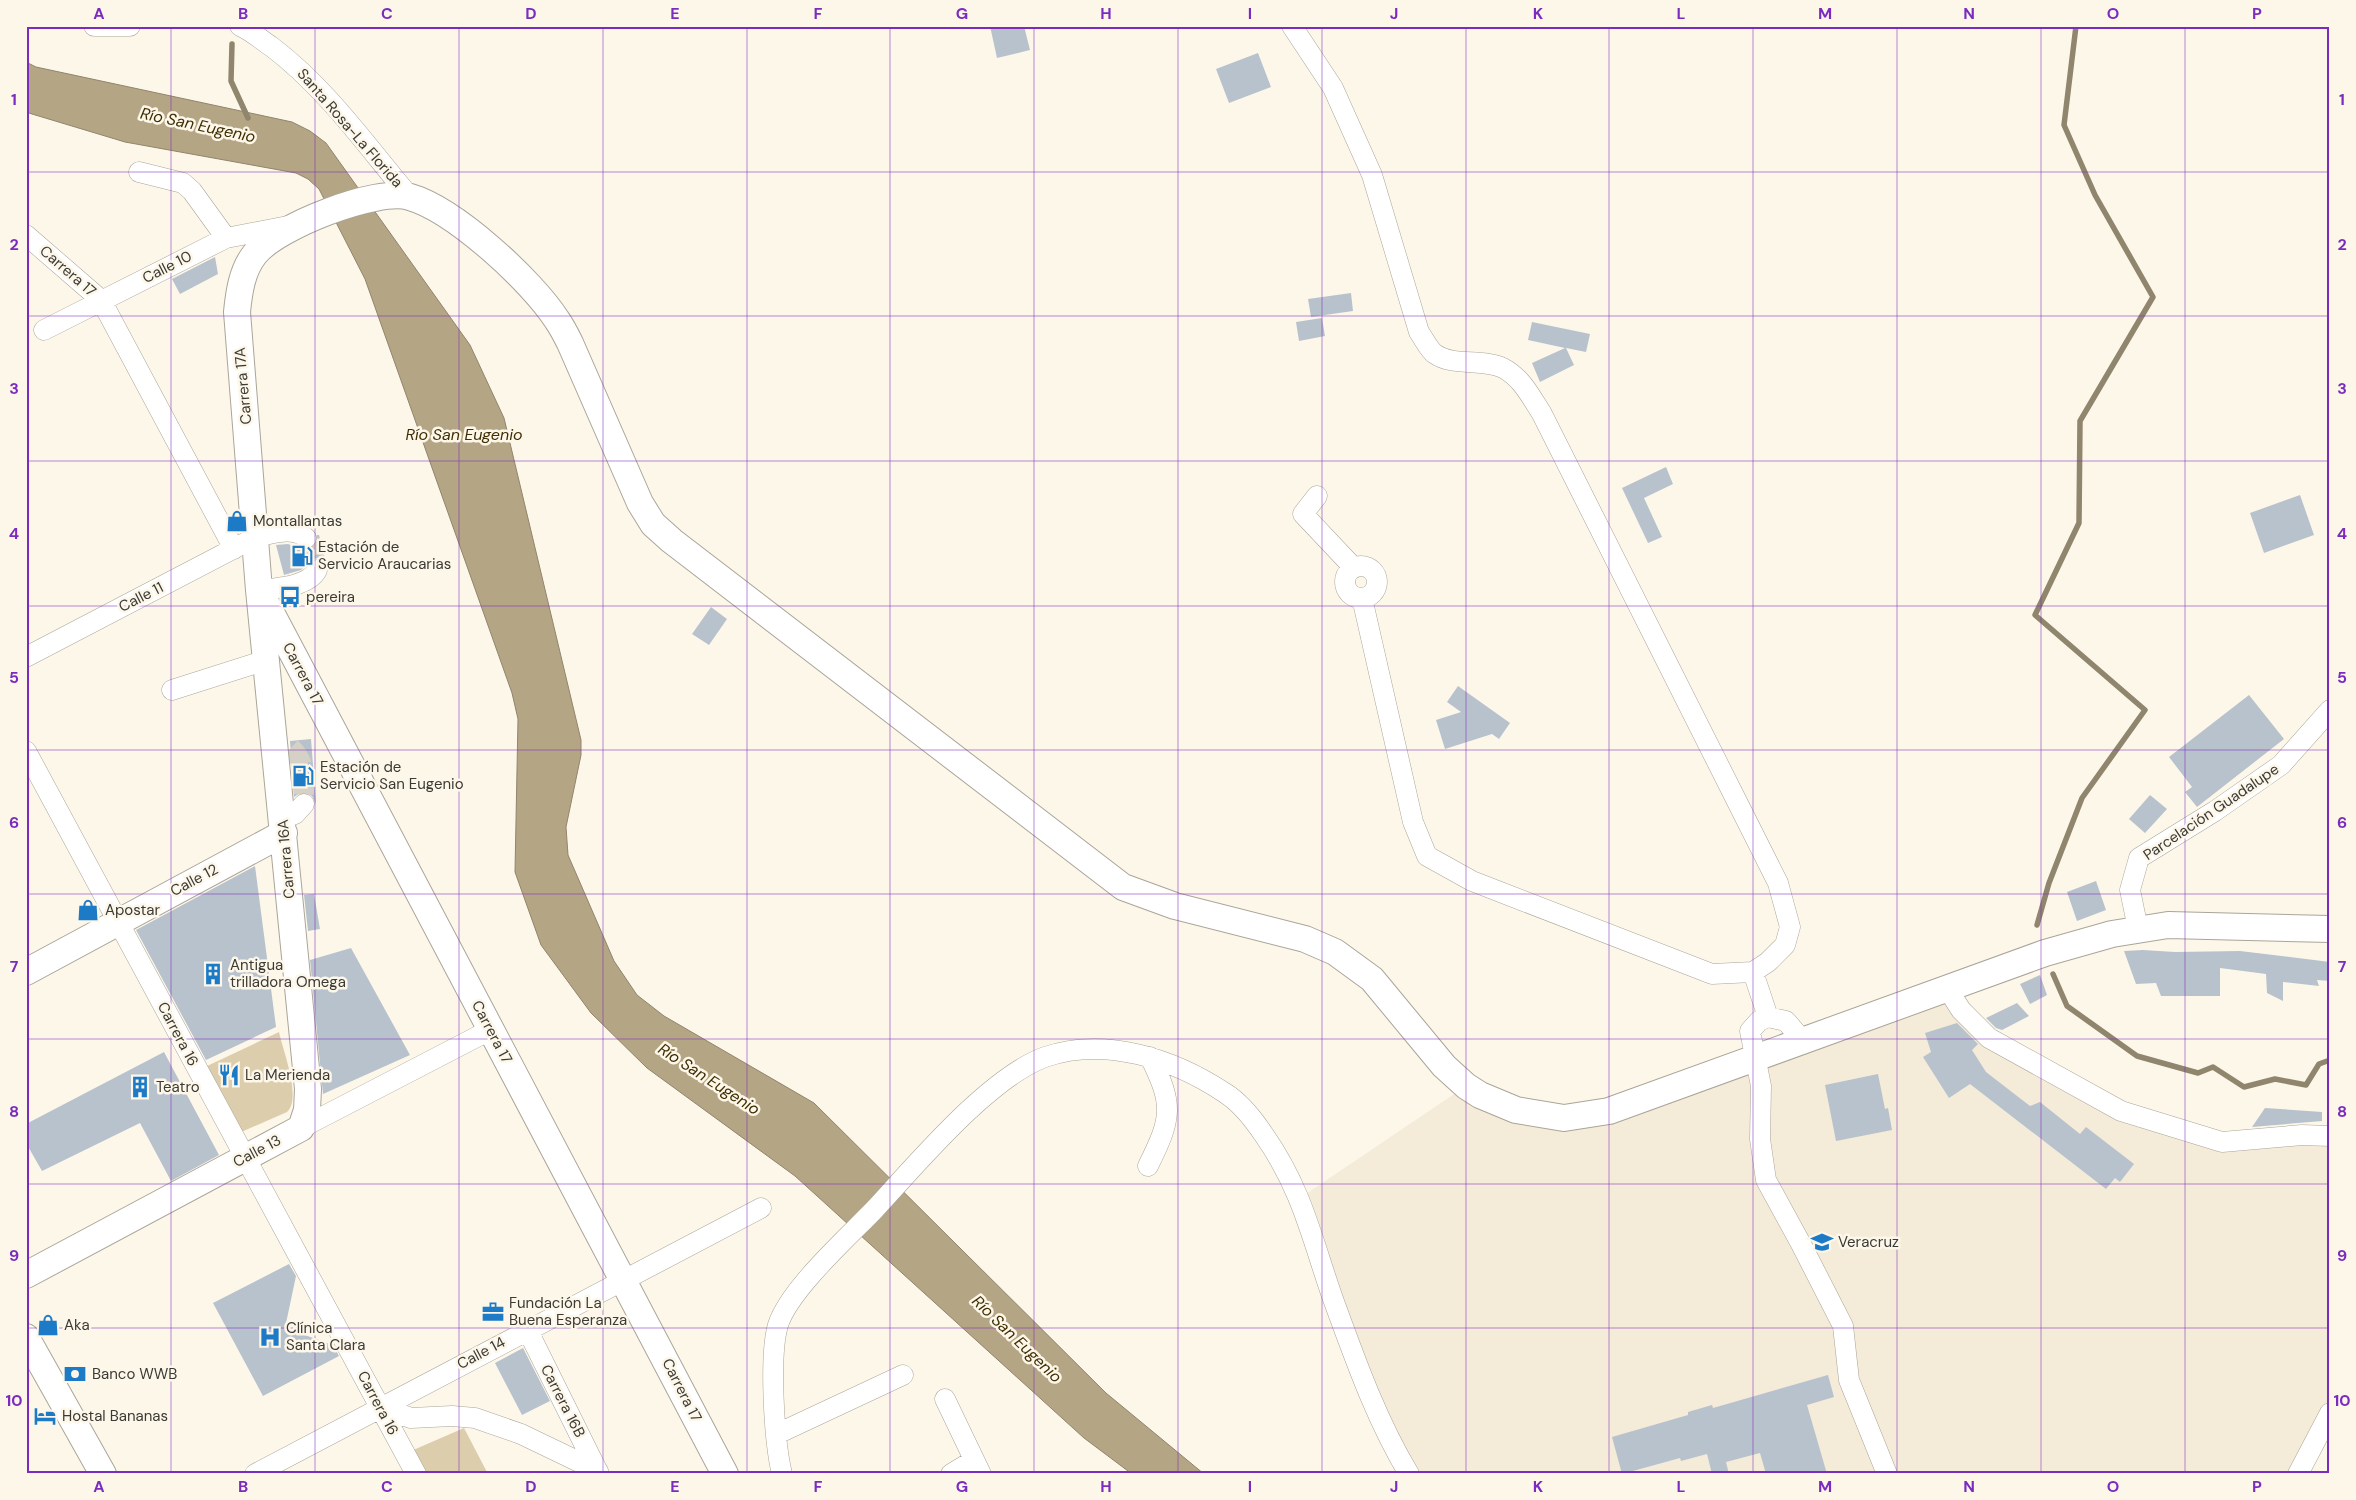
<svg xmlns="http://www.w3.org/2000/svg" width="2356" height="1500" font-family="'DM Sans',sans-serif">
  <rect width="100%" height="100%" fill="#fdf7ea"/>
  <path fill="#f4ebd8" d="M1947,988L1989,1038L2186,1132L2330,1136V1413L2298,1474H1409L1300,1198L1466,1086L1564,1118Z"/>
  <path fill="#dccdac" d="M279,1032C283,1051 302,1098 287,1112L239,1133L205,1067Z
    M464,1428L488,1474H422L411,1451Z"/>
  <path fill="#b4a585" stroke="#90856d" d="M26,62L36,67L292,122L310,131L326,143L470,345L504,418L581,740V755L566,827L568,855L614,961L637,995L664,1016L814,1103L1106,1393L1204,1474H1132L1084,1438L795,1176L647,1068L591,1013L541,945L515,872L518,719L512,693L365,279L319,189L308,179L296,173L125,142L32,114L26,112Z"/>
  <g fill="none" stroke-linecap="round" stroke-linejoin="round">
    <path stroke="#90856d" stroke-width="5.5" d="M232,44L231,81L248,118
      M2037,925L2049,883L2082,798L2145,710L2035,615L2079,523L2080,421L2153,297L2095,195L2064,125L2076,26
      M2053,974L2067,1006L2137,1056L2198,1073L2213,1067L2244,1087L2275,1079L2306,1085L2319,1064L2330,1060"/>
  </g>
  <path fill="#b8c2cd" d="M990,26H1024L1030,50L997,58Z
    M1258,53L1271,87L1229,103L1216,69Z
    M215,257L218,274L180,294L172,279Z
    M1351,293L1353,311L1311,317L1308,299Z
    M1322,318L1325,336L1299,341L1296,322Z
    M1532,322L1590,334L1586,352L1566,348L1574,365L1540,382L1532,363L1565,348L1528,340Z
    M1666,467L1673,484L1644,498L1662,537L1648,543L1622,488Z
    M2300,495L2314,535L2264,553L2250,513Z
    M317,535H319L326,563L319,558L313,559L301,570L284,575L276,545L288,544L305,550L311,549L316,544Z
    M711,607L727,619L709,645L692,634Z
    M1458,686L1510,723L1499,739L1492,734L1445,749L1436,720L1461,712L1447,702Z
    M2249,695L2284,739L2197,807L2185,792L2192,787L2169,757Z
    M311,739L316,804L312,796L307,793H300L294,797L290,741Z
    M2150,795L2167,809L2145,833L2129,819Z
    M255,866L276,1027L206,1060L136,930Z
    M2096,881L2106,910L2077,921L2067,892Z
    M314,894L320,929L308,931L304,895Z
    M351,948L410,1055L323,1094L310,960Z
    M2143,950L2175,952L2240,951L2330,962V981L2317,980L2319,986L2283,982V1001L2267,993L2266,974L2220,968V996H2161L2156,983L2136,984L2124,951Z
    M2040,975L2047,995L2030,1004L2020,984Z
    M2017,1003L2029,1016L2002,1030L1996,1028L1986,1018Z
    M1957,1023L1978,1044L1972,1050L1986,1072L2030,1106L2040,1102L2080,1134L2086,1127L2134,1164L2120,1182L2115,1178L2106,1189L1970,1084L1949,1098L1923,1057L1931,1052L1925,1033Z
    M164,1052L219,1155L171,1181L140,1123L42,1171L26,1143V1124Z
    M1878,1074L1885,1109L1888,1108L1892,1130L1836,1141L1825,1085Z
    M2265,1108L2322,1112V1121L2252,1127Z
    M289,1264L296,1276L285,1328L333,1345L339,1356L263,1396L213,1303Z
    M523,1348L550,1401L522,1415L495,1363Z
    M1828,1375L1834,1397L1807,1405L1827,1474H1766L1760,1453L1726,1462L1729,1474H1712L1707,1454L1681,1461L1680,1458L1622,1474L1612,1437L1688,1415V1412L1712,1405L1713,1408Z"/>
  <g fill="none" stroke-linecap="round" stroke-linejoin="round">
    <path stroke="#d6d1c6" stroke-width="20" stroke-dasharray="20 10" stroke-linecap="butt" d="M306,538L315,551L317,570
      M291,748C308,763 303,783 304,804"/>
    <g stroke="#aba599" stroke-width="21">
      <path id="minor" d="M94,26H130
        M240,26C252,31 261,40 272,47C326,88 366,145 409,196
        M1292,26L1333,88L1372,175L1419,332C1424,339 1429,350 1435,354C1454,367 1482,358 1503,368C1522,378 1531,397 1542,414L1778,883L1790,927L1785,945L1768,962L1753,972L1712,974L1472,881L1427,856L1413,822L1362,598
        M139,172L183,183L192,191L226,238
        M26,235L101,300L234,549
        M44,330L226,238L288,226
        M1317,496L1303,514L1354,568
        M1345 582a16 16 0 1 1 32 0a16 16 0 1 1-32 0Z
        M259,590C276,588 308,587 317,570
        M26,657L256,537C272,534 293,526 306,538
        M172,690L266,660
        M26,751L416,1474
        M282,819L295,814L304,804
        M2138,929L2130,890L2139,858L2215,811L2281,765L2330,710
        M1753,972L1768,1017L1786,1021L1803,1041
        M1947,988L1961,1010L1989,1038L2121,1111L2222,1142L2302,1135L2330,1136
        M1768,1017L1759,1021L1750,1031L1761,1086L1760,1139L1766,1180L1801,1244L1843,1326L1849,1380L1887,1474
        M301,1128L490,1030
        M1148,1166C1172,1118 1174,1105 1150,1057
        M527,1329L599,1474
        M945,1399L981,1474
        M380,1407L411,1418L452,1416L475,1418L521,1434L598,1471
        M777,1434L903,1375
        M255,1474L761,1208
        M782,1474C774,1441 769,1356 778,1325C789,1290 847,1238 874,1210C916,1165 988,1078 1045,1057C1105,1036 1174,1059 1225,1093C1241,1103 1254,1120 1264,1135C1302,1189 1312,1239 1333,1299C1355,1359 1376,1419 1409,1474
        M951,1474L974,1460
        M2298,1474L2330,1413"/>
    </g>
    <g stroke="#aba599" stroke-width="28">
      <path id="major" d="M265,601L725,1474
        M26,972L284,833
        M26,1275L301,1128L307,1110L308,1089L259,590L237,312C239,292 242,270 255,254C276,227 377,187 410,197C455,210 532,281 557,320C562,327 566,335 570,343L640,503L653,524L672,541L1123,887L1175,906L1305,939L1335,952L1372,979L1444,1066L1466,1086L1480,1095L1516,1110L1564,1118L1609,1111L2045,953L2112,934L2168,925L2330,929
        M26,1337L103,1474"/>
    </g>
    <use href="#minor" stroke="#fff" stroke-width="20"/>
    <use href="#major" stroke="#fff" stroke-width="26"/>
  </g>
  <path fill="none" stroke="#7b2cbf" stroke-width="1" stroke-opacity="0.55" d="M171,26V1474M315,26V1474M459,26V1474M603,26V1474M747,26V1474M890,26V1474M1034,26V1474M1178,26V1474M1322,26V1474M1466,26V1474M1609,26V1474M1753,26V1474M1897,26V1474M2041,26V1474M2185,26V1474M26,172H2330M26,316H2330M26,461H2330M26,606H2330M26,750H2330M26,894H2330M26,1039H2330M26,1184H2330M26,1328H2330"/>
  <defs>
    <g id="shop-bare" transform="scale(1.725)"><path d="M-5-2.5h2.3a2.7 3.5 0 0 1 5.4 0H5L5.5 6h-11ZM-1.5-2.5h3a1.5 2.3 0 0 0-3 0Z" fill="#1d7ac7" stroke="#fdf7ea" stroke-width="2.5" paint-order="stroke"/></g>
    <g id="fuel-bare" transform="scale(1.725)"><path d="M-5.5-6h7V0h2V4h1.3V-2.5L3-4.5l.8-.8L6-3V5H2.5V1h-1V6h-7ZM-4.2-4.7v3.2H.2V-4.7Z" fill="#1d7ac7" stroke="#fdf7ea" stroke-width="2.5" paint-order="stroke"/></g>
    <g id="bus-bare" transform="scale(1.725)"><path d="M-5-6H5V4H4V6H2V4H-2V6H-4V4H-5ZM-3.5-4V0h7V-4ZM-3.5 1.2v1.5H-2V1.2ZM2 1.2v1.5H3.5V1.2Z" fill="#1d7ac7" stroke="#fdf7ea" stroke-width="2.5" paint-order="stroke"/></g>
    <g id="building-bare" transform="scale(1.725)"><path d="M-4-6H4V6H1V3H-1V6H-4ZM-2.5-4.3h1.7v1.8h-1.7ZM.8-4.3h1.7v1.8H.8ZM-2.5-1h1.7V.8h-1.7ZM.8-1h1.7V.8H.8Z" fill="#1d7ac7" stroke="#fdf7ea" stroke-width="2.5" paint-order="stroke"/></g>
    <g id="restaurant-bare" transform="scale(1.725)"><path d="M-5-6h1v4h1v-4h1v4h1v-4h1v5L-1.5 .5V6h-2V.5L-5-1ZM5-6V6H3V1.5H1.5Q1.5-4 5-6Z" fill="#1d7ac7" stroke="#fdf7ea" stroke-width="2.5" paint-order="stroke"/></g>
    <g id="school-bare" transform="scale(1.725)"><path d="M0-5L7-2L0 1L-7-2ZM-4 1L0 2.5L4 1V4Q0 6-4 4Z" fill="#1d7ac7" stroke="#fdf7ea" stroke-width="2.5" paint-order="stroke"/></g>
    <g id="office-bare" transform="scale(1.725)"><path d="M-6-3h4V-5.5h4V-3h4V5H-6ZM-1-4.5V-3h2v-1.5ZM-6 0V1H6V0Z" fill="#1d7ac7" stroke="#fdf7ea" stroke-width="2.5" paint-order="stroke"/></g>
    <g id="hospital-bare" transform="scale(1.725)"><path d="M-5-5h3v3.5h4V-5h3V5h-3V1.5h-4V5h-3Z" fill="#1d7ac7" stroke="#fdf7ea" stroke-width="2.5" paint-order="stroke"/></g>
    <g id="bank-bare" transform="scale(1.725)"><path d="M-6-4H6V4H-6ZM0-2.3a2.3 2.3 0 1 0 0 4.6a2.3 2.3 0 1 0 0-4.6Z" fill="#1d7ac7" stroke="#fdf7ea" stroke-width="2.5" paint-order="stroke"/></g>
    <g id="hotel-bare" transform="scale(1.725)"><path d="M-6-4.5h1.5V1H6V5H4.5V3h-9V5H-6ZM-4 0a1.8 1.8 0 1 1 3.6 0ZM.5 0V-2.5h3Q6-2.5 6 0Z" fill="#1d7ac7" stroke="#fdf7ea" stroke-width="2.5" paint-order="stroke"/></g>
  </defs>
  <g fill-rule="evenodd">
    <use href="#shop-bare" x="237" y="521"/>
    <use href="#fuel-bare" x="302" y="556"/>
    <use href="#bus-bare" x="290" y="597"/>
    <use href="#fuel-bare" x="303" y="776"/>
    <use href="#shop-bare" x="88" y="910"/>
    <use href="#building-bare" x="213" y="974"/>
    <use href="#restaurant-bare" x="229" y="1075"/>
    <use href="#building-bare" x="140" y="1087"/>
    <use href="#school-bare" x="1822" y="1242"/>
    <use href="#office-bare" x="493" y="1312"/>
    <use href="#shop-bare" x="48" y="1325"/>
    <use href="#hospital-bare" x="270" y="1337"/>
    <use href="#bank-bare" x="75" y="1374"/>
    <use href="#hotel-bare" x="45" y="1416"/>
  </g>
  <g text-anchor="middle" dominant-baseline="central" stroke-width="5" stroke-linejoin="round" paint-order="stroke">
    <g font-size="15" fill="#3c3a35" stroke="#fdf7ea">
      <text transform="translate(350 128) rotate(49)">Santa Rosa-La Florida</text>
      <text transform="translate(167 267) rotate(-27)">Calle 10</text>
      <text transform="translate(68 271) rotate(41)">Carrera 17</text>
      <text transform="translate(243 386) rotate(-95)">Carrera 17A</text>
      <text transform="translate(141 597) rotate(-27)">Calle 11</text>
      <text transform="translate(303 674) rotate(62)">Carrera 17</text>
      <text transform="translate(2211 812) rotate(-34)">Parcelación Guadalupe</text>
      <text transform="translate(286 859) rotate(-95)">Carrera 16A</text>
      <text transform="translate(194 880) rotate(-28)">Calle 12</text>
      <text transform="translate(492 1032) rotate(62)">Carrera 17</text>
      <text transform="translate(178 1034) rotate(62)">Carrera 16</text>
      <text transform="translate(257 1151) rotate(-28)">Calle 13</text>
      <text transform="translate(481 1353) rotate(-28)">Calle 14</text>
      <text transform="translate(682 1390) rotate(63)">Carrera 17</text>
      <text transform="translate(563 1401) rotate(63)">Carrera 16B</text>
      <text transform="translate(378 1403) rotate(62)">Carrera 16</text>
    </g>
    <g font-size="15" fill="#3c3a35" stroke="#fdf7ea" text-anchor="start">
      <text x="253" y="521">Montallantas</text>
      <text x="318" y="547">Estación de<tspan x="318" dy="17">Servicio Araucarias</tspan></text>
      <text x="306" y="597">pereira</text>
      <text x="320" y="767">Estación de<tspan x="320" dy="17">Servicio San Eugenio</tspan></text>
      <text x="105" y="910">Apostar</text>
      <text x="230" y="965">Antigua<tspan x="230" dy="17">trilladora Omega</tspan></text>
      <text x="245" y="1075">La Merienda</text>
      <text x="156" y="1087">Teatro</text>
      <text x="1838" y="1242">Veracruz</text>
      <text x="509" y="1303">Fundación La<tspan x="509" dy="17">Buena Esperanza</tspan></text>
      <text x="64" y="1325">Aka</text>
      <text x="286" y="1328">Clínica<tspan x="286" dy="17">Santa Clara</tspan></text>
      <text x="92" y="1374">Banco WWB</text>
      <text x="62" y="1416">Hostal Bananas</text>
    </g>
    <g font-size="16" font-style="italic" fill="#3f2e02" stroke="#fdf7ea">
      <text transform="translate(198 125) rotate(12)">Río San Eugenio</text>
      <text x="464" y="434">Río San Eugenio</text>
      <text transform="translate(709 1079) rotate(33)">Río San Eugenio</text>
      <text transform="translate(1017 1339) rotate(44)">Río San Eugenio</text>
    </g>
  </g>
  <rect width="2356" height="1500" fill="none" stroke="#fdf7ea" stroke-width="55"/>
  <rect x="28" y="28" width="2300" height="1444" fill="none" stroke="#7b2cbf" stroke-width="2"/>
  <g font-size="16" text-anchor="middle" font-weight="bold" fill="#7b2cbf">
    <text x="99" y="19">A</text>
    <text x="243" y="19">B</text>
    <text x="387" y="19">C</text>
    <text x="531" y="19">D</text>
    <text x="675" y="19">E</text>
    <text x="818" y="19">F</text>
    <text x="962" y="19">G</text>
    <text x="1106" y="19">H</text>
    <text x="1250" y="19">I</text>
    <text x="1394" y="19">J</text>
    <text x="1538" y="19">K</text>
    <text x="1681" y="19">L</text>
    <text x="1825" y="19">M</text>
    <text x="1969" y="19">N</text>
    <text x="2113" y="19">O</text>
    <text x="2257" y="19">P</text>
    <text x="14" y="105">1</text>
    <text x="2342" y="105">1</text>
    <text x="14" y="250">2</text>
    <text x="2342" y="250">2</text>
    <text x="14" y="394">3</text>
    <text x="2342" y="394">3</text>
    <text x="14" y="539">4</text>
    <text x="2342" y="539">4</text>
    <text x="14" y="683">5</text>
    <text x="2342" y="683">5</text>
    <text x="14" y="828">6</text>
    <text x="2342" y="828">6</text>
    <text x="14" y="972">7</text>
    <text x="2342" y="972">7</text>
    <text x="14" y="1117">8</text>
    <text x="2342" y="1117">8</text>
    <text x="14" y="1261">9</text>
    <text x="2342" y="1261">9</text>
    <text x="14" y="1406">10</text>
    <text x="2342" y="1406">10</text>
    <text x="99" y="1492">A</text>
    <text x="243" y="1492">B</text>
    <text x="387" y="1492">C</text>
    <text x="531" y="1492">D</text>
    <text x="675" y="1492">E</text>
    <text x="818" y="1492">F</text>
    <text x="962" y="1492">G</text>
    <text x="1106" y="1492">H</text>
    <text x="1250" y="1492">I</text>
    <text x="1394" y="1492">J</text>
    <text x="1538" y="1492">K</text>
    <text x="1681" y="1492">L</text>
    <text x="1825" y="1492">M</text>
    <text x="1969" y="1492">N</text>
    <text x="2113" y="1492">O</text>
    <text x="2257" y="1492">P</text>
  </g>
</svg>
